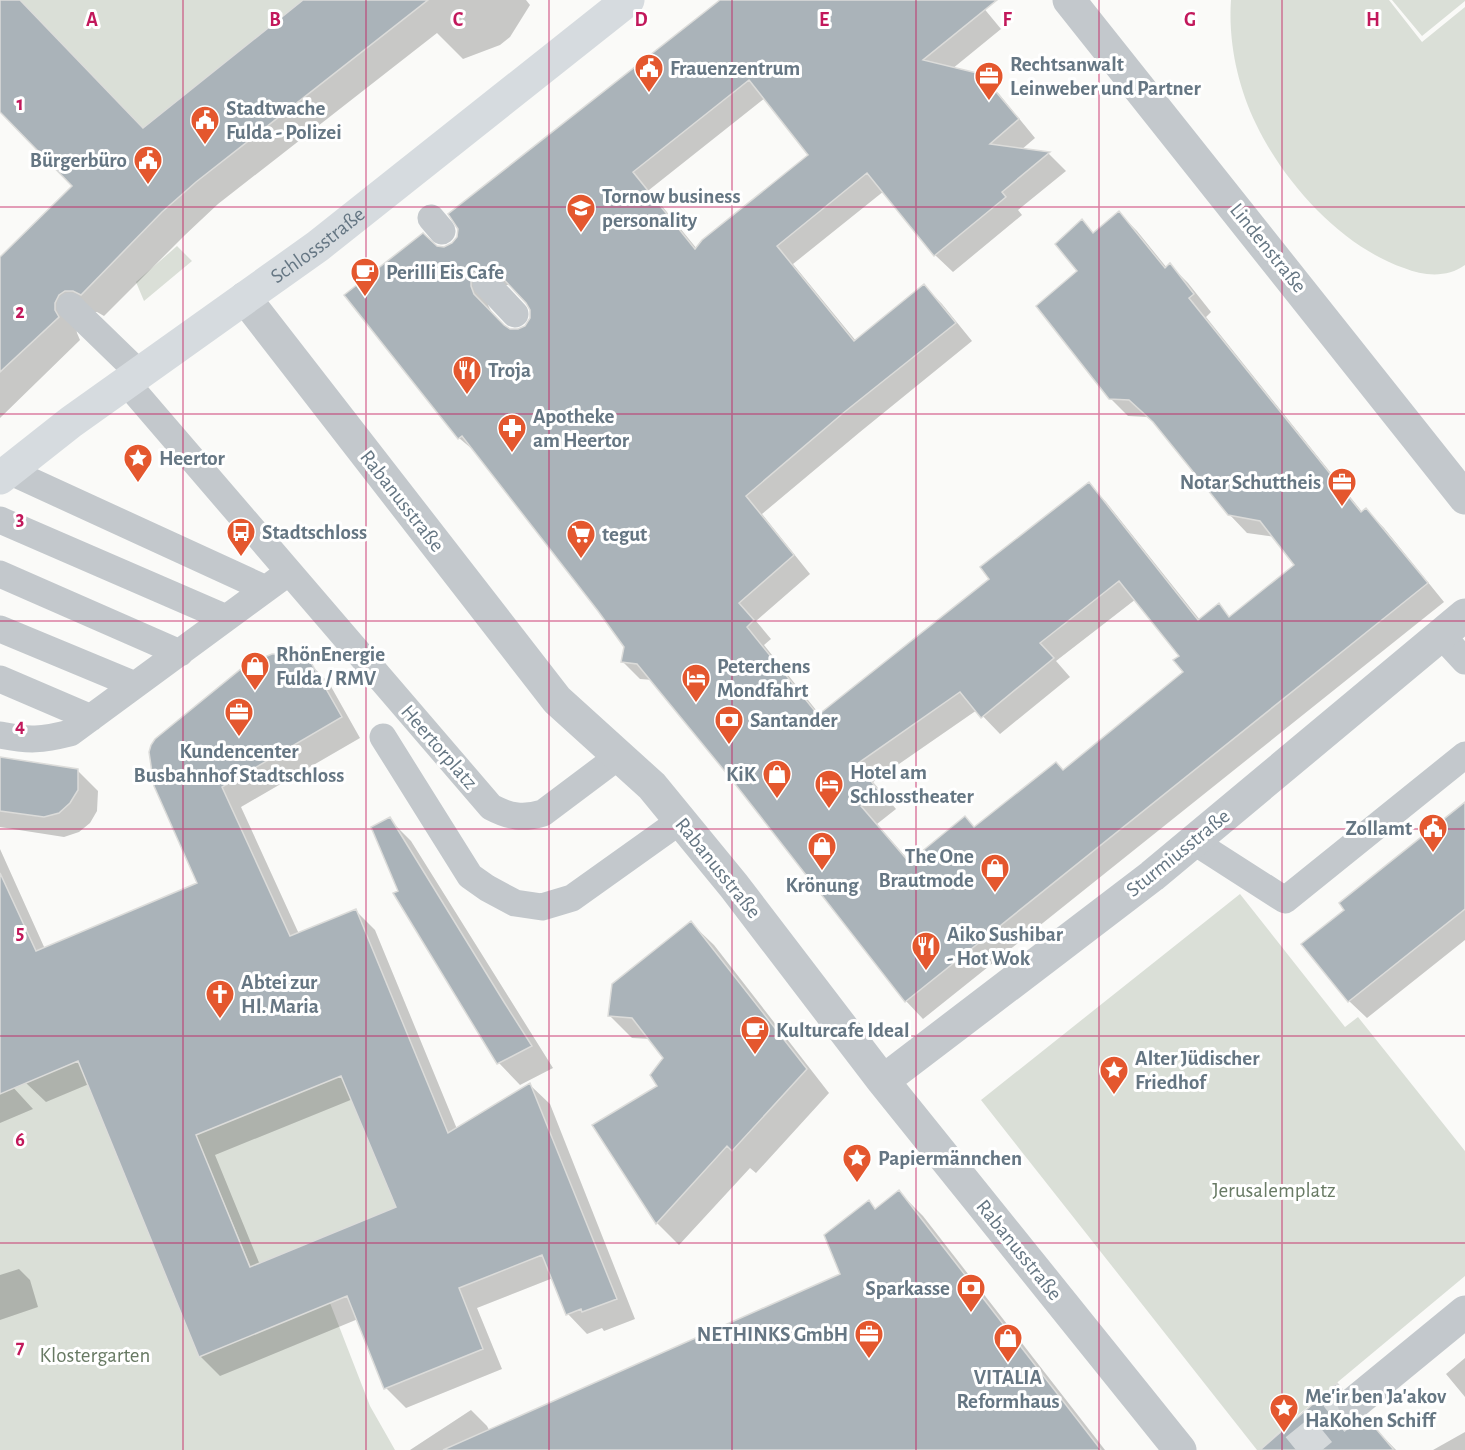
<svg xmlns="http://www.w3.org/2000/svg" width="1465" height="1450" font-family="'Alegreya Sans',sans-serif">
  <rect width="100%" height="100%" fill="#fafaf8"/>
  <path fill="#dadfd7" d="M20,0H303L143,128Z
    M1231,0H1389L1422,42L1465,7V265C1447,278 1424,276 1404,268C1342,247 1284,183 1256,124C1238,87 1228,42 1231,0Z
    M1392,0H1465V1L1422,36Z
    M177,246L192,261L144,301L136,282Z
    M1240,894L1345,1027L1358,1017L1465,1151V1276L1297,1416L1260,1450H1257L981,1100Z
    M78,1061L199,1356L330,1303L370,1406L395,1450H0V1094Z
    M336,1061L396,1207L251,1267L189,1119L228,1122L312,1088Z"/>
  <path fill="#0003" fill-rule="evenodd" d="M0,0H19L144,130L307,0H526L530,5L510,37L500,45L463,59L437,33L218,204L185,235L104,316L97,312L88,313L76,326L77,333L80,340L0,418V258L74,186L0,110Z
    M723,0H977L1001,29L952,69L981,76L999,94L1035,138L1021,150L1049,154L1066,171L1018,210L1022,215L953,272L935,255L884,191L793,264L856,341L924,286L942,304L972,341L860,432L762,514L810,574L756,621L771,639L764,645L820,715L991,579L1088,484L1106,502L1200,620L1218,605L1231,618L1296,566L1275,537L1247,533L1229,514L1158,427L1148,417L1128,416L1110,398L1079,271L1093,234L1119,213L1137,231L1167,268L1170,265L1188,283L1211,312L1206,317L1363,513L1366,510L1384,528L1444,602L923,1019L906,1001L733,779L653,680L640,679L622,661L625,646L478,454L459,438L437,247L444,248L453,245ZM765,98L810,156L697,249L649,190ZM501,285H510L528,302L532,311L531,320L526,327L518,331L506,328L492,313L488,305V297ZM1136,599L1181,657L1185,672L1063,772L975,828L965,818L911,863L877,824L896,809L873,782L977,710L1000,734L1070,677L1056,661Z
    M287,655L309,663L329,683L360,738L241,807L299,934L355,910L375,930L457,1129L530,1085L550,1104L635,1319L604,1331L602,1328L587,1334L568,1314L553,1278L477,1308L502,1369L406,1408L386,1388L358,1319L220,1376L200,1356L89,1084L46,1102L26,1083L0,1026V849L45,949L199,884L247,666L263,657ZM353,1099L398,1208L260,1265L215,1155Z
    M0,758L78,771L98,791L97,811L90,823L79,832L64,837L0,827Z
    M1465,804V940L1367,1018L1349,1001L1346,910Z
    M389,819L411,841L553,1068L520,1085L499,1063Z
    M691,923L714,945L829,1093L756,1173L750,1168L679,1245L657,1223L659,1087L665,1058L651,1039L632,1038L610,1016Z
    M0,1073L33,1109L0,1123Z
    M899,1192L923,1216L1105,1450H531L842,1274L869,1202L876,1210Z
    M19,1269L30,1280L38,1307L0,1320V1275Z
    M1465,1358V1397L1446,1374Z
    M1337,1385L1365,1413L1358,1423L1366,1419L1396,1450H1262Z
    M471,1410L487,1426L499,1450H410Z
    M1465,1432V1450H1433Z"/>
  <path fill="#aab3b9" stroke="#dcdcda" stroke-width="1.5" fill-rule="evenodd" d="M0,0H20L143,128L303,0H428L196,182L162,212L81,295L73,291H65L59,295L55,303V310L59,317L0,372V257L72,186L0,112Z
    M720,0H997L923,60L981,74L1019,119L990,144L1050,152L1002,192L1006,197L934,256L867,173L777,246L854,341L924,284L956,323L842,414L746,496L794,555L739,603L754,620L747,627L818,715L989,579L980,567L1089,482L1198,620L1219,603L1229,617L1294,565L1260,521L1228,515L1153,422L1129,400L1109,399L1036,306L1077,271L1055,244L1082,219L1093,233L1119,211L1165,268L1170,263L1194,294L1189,298L1361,512L1366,508L1428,583L905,1002L732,780L637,664L621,662L624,647L598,611L462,436L458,439L344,295L423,233L437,246L444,247L452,243L457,237L458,229L448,214ZM749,80L808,155L702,240L695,249L633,172ZM483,268H491L497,272L526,303L530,310V318L525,326L518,329H510L504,325L474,294L471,286V278L476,271ZM1119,581L1179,656L1173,660L1183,672L1063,770L1056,762L974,827L965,816L909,862L861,806L879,791L857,764L960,692L981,718L1054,658L1040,643Z
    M272,654H287L310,661L342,717L222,787L290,936L356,909L448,1133L530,1083L617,1299L582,1312L581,1309L566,1315L542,1255L459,1288L483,1349L384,1389L347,1296L199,1357L78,1061L0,1094V873L36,951L197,883L154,786L149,752L151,745L155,739L247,664ZM341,1076L396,1207L250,1267L196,1135Z
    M0,757L78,769V790L70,803L59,813L44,817L0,811Z
    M1465,802V909L1348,1002L1301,944L1344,910L1339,903Z
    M390,817L504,1002L532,1046L497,1064L393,893L398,891L371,827Z
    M691,921L807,1069L732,1151L727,1146L656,1224L592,1125L657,1086L650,1075L663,1058L632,1018L608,1016L612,984Z
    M899,1190L1101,1450H443L840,1274L824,1235L869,1200L875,1209Z
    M1337,1383L1342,1389L1337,1396L1335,1405L1340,1415L1347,1420L1356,1422L1366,1417L1394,1450H1260Z"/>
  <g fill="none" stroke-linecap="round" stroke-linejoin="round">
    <path stroke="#d5d9db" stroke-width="33" stroke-dasharray="33 16" stroke-linecap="butt" d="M1296,1450L1354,1403"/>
    <path stroke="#c3c8cc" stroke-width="27" d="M431,218L442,231
      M486,283L515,314
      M70,306L139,373
      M126,382L491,807C510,817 523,819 543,813L619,756
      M9,471L266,589
      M0,520L226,618
      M0,574L180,653
      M0,629L135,685
      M1441,635L1465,661
      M0,679L91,718
      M0,735C29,741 42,740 70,733L289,572
      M383,737L470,876L487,888L515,903L542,907L572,898L680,821
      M1193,841L1285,900L1465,755"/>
    <path stroke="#c3c8cc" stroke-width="33" d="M1069,0L1465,498
      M245,298L557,700L652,786L734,886L883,1081L1180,1450
      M883,1081L1152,876L1465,615
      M1354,1403L1465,1312"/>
    <path stroke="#d6dbdf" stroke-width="33" id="s1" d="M0,478L71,422L318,246L628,0"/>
  </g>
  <path fill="none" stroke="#c2185b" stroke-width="1.5" stroke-opacity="0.55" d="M183,0V1450M366,0V1450M549,0V1450M732,0V1450M916,0V1450M1099,0V1450M1282,0V1450M0,207H1465M0,414H1465M0,621H1465M0,829H1465M0,1036H1465M0,1243H1465"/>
  <defs>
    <g id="civic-pin" transform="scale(1.5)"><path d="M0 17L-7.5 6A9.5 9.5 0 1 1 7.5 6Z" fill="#e4572e" stroke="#fff"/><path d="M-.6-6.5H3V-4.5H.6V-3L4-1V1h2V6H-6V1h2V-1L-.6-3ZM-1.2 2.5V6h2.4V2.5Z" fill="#fff"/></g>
    <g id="office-pin" transform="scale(1.5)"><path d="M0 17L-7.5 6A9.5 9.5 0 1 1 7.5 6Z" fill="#e4572e" stroke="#fff"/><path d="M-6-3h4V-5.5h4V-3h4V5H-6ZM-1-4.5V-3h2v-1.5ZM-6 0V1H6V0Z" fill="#fff"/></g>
    <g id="school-pin" transform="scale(1.5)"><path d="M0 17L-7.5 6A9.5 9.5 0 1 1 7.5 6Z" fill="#e4572e" stroke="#fff"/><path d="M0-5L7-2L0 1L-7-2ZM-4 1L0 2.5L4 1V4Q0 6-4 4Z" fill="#fff"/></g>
    <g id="cafe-pin" transform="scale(1.5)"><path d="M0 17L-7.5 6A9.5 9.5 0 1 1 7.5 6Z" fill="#e4572e" stroke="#fff"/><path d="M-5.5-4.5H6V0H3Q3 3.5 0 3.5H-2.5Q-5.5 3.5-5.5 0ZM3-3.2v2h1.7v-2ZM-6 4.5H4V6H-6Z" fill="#fff"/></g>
    <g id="restaurant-pin" transform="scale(1.5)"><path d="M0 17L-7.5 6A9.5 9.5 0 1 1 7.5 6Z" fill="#e4572e" stroke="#fff"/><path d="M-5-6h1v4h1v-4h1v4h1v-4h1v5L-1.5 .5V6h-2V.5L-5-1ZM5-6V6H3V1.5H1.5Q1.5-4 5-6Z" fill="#fff"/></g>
    <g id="pharmacy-pin" transform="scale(1.5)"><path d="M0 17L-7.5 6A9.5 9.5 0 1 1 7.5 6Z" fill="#e4572e" stroke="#fff"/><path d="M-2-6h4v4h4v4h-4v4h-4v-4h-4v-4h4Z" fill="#fff"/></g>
    <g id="sight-pin" transform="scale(1.5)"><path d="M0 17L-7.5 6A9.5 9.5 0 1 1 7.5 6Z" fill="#e4572e" stroke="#fff"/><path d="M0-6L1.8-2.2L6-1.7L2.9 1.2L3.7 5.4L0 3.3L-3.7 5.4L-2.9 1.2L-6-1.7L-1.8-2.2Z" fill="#fff"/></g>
    <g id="bus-pin" transform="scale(1.5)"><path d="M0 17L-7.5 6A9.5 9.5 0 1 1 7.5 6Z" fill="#e4572e" stroke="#fff"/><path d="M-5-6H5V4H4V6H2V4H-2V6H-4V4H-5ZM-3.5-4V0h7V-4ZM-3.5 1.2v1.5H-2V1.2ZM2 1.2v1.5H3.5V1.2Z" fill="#fff"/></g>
    <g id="supermarket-pin" transform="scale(1.5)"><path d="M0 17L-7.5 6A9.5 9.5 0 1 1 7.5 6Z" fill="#e4572e" stroke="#fff"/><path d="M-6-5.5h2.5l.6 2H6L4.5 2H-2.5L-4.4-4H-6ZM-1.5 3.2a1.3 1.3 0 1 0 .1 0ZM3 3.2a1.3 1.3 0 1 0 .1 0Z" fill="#fff"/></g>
    <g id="shop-pin" transform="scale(1.5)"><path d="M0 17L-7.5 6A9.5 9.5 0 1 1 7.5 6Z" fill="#e4572e" stroke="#fff"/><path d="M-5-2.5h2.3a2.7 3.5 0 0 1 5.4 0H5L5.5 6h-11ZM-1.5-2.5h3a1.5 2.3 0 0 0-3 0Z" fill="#fff"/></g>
    <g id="hotel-pin" transform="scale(1.5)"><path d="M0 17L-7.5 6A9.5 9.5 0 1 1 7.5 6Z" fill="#e4572e" stroke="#fff"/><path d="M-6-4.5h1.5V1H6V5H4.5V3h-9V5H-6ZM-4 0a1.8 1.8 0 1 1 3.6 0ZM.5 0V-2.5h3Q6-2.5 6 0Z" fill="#fff"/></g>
    <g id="bank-pin" transform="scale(1.5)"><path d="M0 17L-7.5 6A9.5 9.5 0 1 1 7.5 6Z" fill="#e4572e" stroke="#fff"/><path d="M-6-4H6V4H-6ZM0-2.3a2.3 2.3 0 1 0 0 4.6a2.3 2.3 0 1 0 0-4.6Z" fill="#fff"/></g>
    <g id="church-pin" transform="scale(1.5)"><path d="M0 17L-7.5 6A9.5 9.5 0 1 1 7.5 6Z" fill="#e4572e" stroke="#fff"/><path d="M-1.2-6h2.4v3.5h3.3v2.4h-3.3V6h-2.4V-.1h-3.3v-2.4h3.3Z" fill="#fff"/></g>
  </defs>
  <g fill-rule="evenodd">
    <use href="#civic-pin" x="649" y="68"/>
    <use href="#office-pin" x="989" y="76"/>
    <use href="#civic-pin" x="205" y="120"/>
    <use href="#civic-pin" x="148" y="160"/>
    <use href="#school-pin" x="581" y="208"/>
    <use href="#cafe-pin" x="365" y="272"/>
    <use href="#restaurant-pin" x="467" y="370"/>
    <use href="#pharmacy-pin" x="512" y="428"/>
    <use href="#sight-pin" x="138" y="458"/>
    <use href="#office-pin" x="1342" y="482"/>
    <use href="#bus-pin" x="241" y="532"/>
    <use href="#supermarket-pin" x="581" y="534"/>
    <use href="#shop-pin" x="255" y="666"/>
    <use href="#hotel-pin" x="696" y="678"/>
    <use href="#office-pin" x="239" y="712"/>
    <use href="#bank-pin" x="729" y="720"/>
    <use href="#shop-pin" x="777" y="774"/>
    <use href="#hotel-pin" x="829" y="784"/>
    <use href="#civic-pin" x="1433" y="828"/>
    <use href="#shop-pin" x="822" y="846"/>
    <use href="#shop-pin" x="995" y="868"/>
    <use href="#restaurant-pin" x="926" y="946"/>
    <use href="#church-pin" x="220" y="994"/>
    <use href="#cafe-pin" x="755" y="1030"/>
    <use href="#sight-pin" x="1114" y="1070"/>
    <use href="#sight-pin" x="857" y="1158"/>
    <use href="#bank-pin" x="971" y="1288"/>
    <use href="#office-pin" x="869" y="1334"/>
    <use href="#shop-pin" x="1008" y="1338"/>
    <use href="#sight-pin" x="1284" y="1408"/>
  </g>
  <g text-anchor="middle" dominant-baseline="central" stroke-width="6" stroke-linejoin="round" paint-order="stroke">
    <g font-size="21" font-weight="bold" fill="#657683" stroke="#fff" text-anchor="start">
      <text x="1010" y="64">Rechtsanwalt<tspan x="1010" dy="24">Leinweber und Partner</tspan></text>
      <text x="670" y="68">Frauenzentrum</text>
      <text x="226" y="108">Stadtwache<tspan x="226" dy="24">Fulda - Polizei</tspan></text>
      <text x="127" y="160" text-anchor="end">Bürgerbüro</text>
      <text x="602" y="196">Tornow business<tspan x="602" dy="24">personality</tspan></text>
      <text x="386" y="272">Perilli Eis Cafe</text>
      <text x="488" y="370">Troja</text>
      <text x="533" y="416">Apotheke<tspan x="533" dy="24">am Heertor</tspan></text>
      <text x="159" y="458">Heertor</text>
      <text x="1321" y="482" text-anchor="end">Notar Schuttheis</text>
      <text x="262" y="532">Stadtschloss</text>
      <text x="602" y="534">tegut</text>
      <text x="276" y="654">RhönEnergie<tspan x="276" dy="24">Fulda / RMV</tspan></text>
      <text x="717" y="666">Peterchens<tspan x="717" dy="24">Mondfahrt</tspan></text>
      <text x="750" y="720">Santander</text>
      <text x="239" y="751" text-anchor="middle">Kundencenter<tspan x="239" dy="24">Busbahnhof Stadtschloss</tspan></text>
      <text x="850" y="772">Hotel am<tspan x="850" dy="24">Schlosstheater</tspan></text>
      <text x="756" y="774" text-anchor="end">KiK</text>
      <text x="1412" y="828" text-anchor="end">Zollamt</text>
      <text x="974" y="856" text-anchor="end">The One<tspan x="974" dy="24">Brautmode</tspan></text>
      <text x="822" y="885" text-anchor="middle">Krönung</text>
      <text x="947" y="934">Aiko Sushibar<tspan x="947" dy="24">- Hot Wok</tspan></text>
      <text x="241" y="982">Abtei zur<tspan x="241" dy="24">Hl. Maria</tspan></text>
      <text x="776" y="1030">Kulturcafe Ideal</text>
      <text x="1135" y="1058">Alter Jüdischer<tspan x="1135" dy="24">Friedhof</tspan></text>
      <text x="878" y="1158">Papiermännchen</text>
      <text x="950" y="1288" text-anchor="end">Sparkasse</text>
      <text x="848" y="1334" text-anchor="end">NETHINKS GmbH</text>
      <text x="1008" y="1377" text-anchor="middle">VITALIA<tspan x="1008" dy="24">Reformhaus</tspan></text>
      <text x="1305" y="1396">Me'ir ben Ja'akov<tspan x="1305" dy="24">HaKohen Schiff</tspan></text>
    </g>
    <g font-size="21" fill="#657683" stroke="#fff">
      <text stroke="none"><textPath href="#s1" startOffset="394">Schlossstraße</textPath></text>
      <text transform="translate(1268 248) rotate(51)">Lindenstraße</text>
      <text transform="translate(402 501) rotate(52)">Rabanusstraße</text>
      <text transform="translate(439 747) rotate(49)">Heertorplatz</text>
      <text transform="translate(1178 853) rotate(-39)">Sturmiusstraße</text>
      <text transform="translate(718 868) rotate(51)">Rabanusstraße</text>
      <text transform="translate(1019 1250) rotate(51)">Rabanusstraße</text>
    </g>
    <g font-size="21" fill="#687a64" stroke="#fff">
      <text x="1274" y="1190">Jerusalemplatz</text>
      <text x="95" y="1355">Klostergarten</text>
    </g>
  </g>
  <g font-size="20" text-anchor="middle" font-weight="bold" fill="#c2185b" stroke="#fff" stroke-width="6" stroke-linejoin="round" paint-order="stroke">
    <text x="92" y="26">A</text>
    <text x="275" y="26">B</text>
    <text x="458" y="26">C</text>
    <text x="641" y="26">D</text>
    <text x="824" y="26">E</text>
    <text x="1007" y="26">F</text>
    <text x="1190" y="26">G</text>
    <text x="1373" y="26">H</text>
    <text x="20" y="110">1</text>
    <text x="20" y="318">2</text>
    <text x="20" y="525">3</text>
    <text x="20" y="732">4</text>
    <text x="20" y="939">5</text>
    <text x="20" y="1146">6</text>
    <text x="20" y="1353">7</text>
  </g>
</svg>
